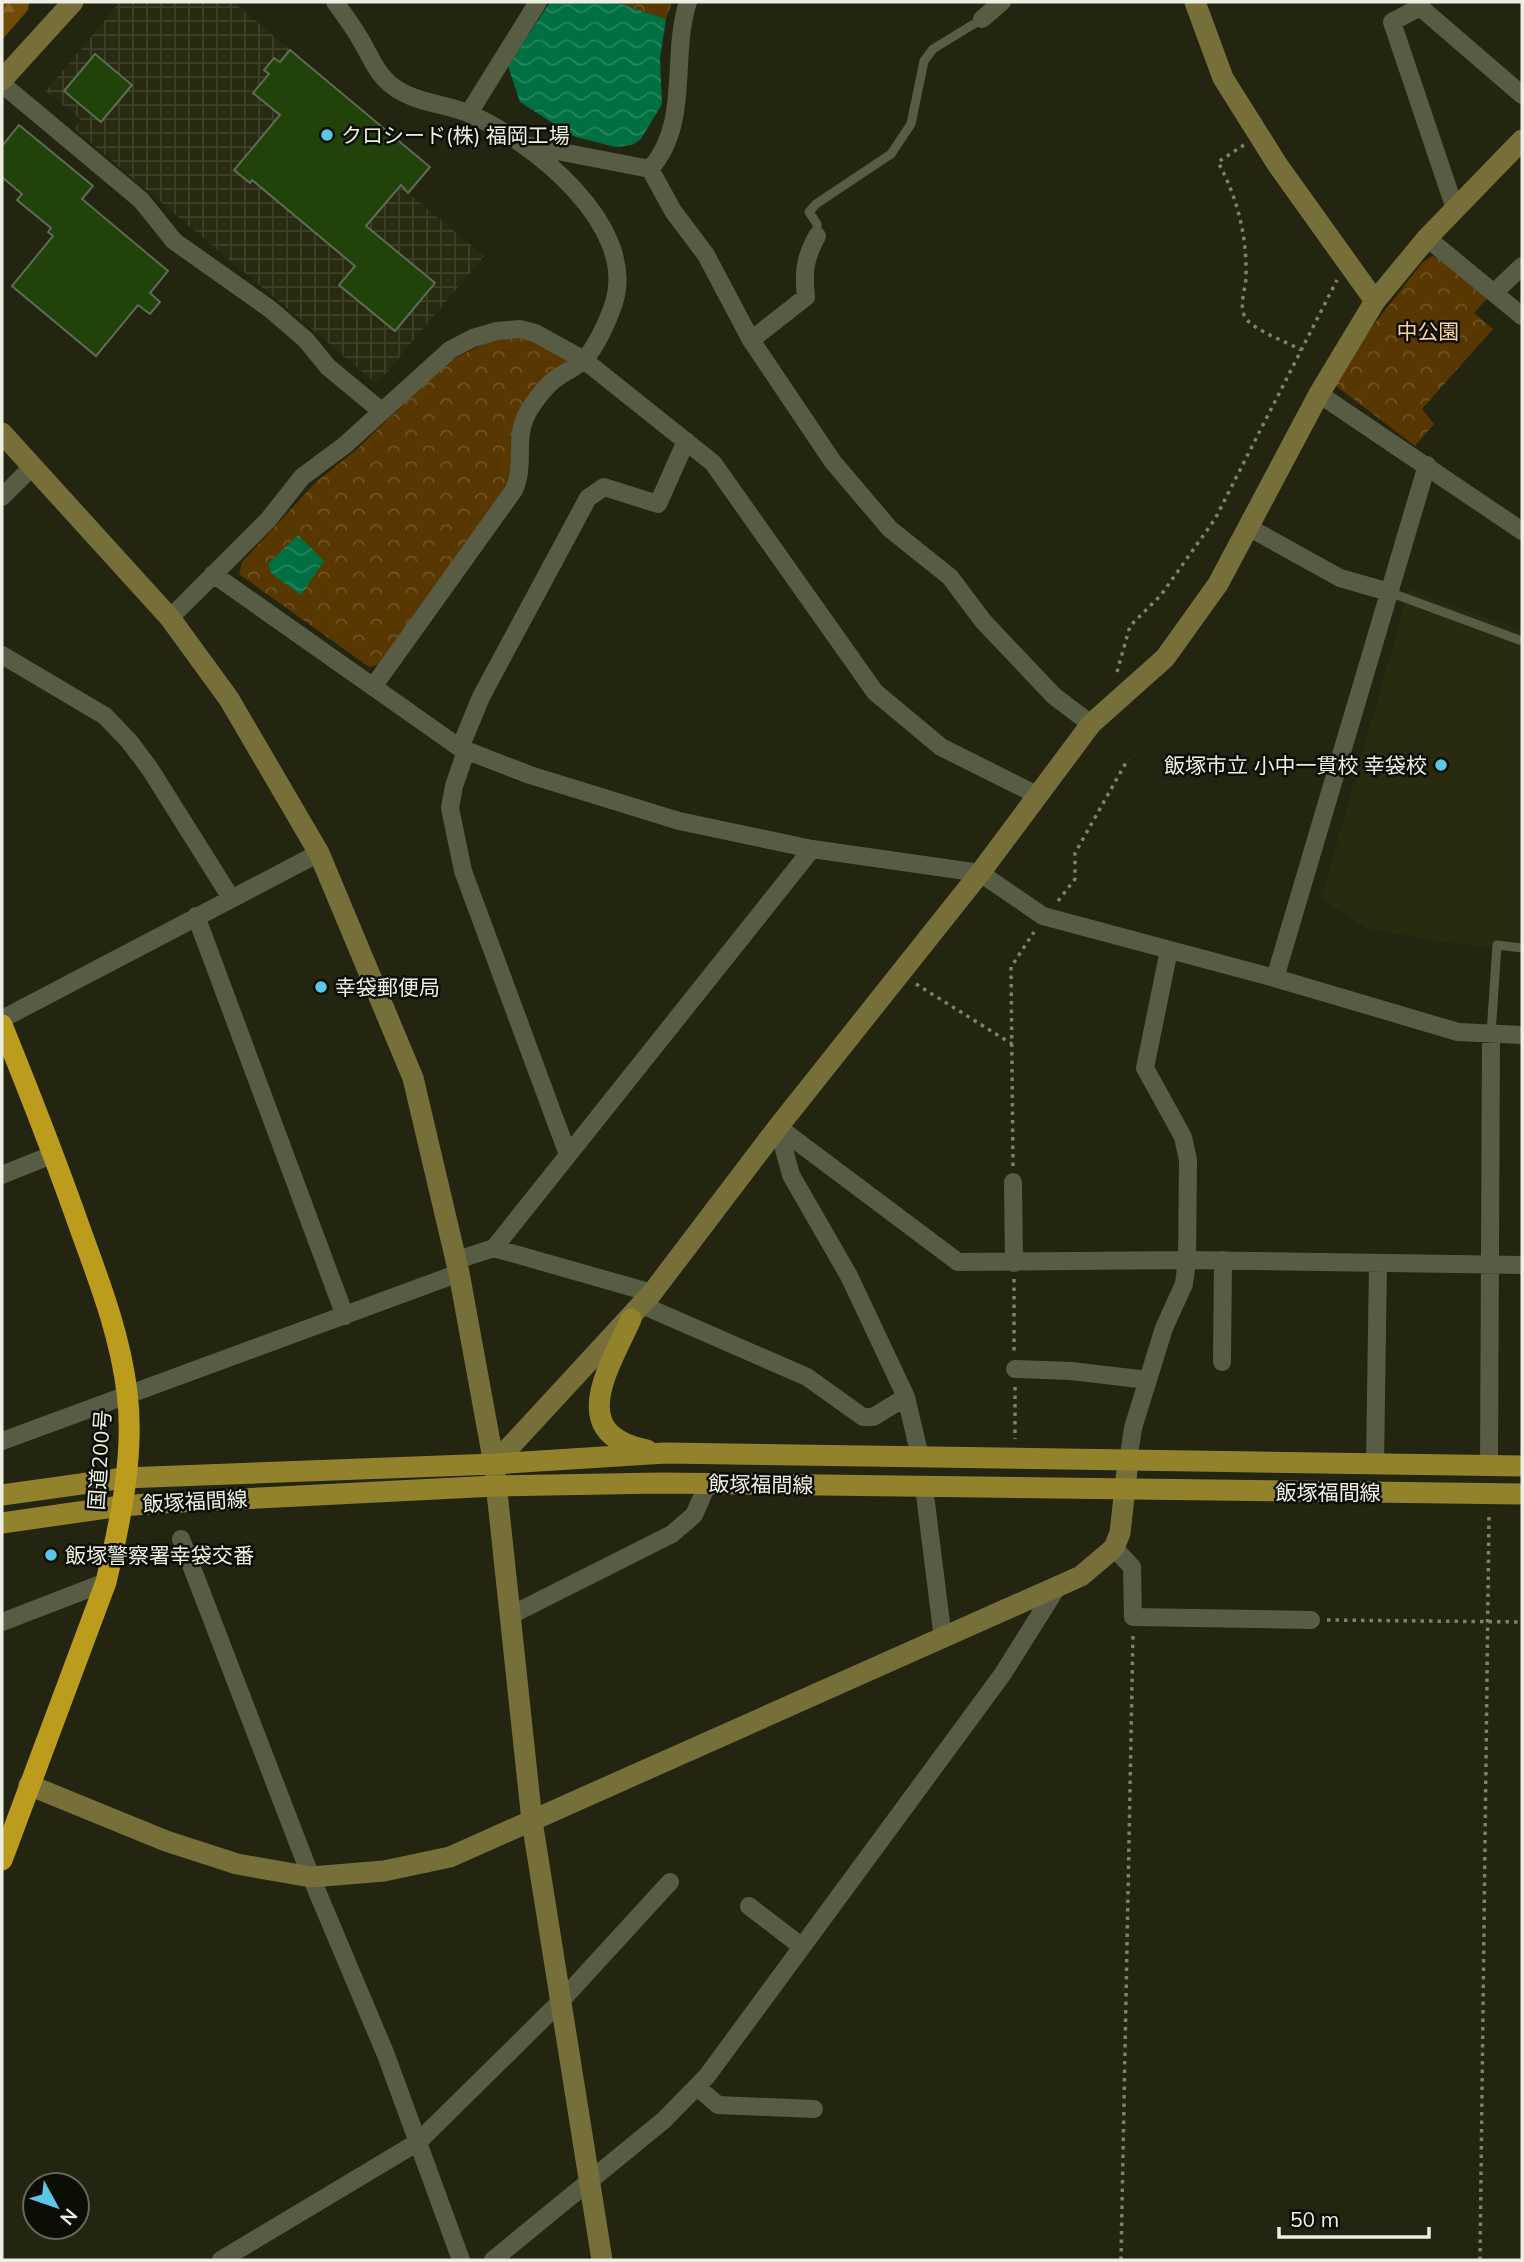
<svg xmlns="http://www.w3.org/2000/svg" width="1524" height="2262" font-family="Mulish,'Noto Sans JP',sans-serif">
  <defs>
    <pattern id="industrial-grid" width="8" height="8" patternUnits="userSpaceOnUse" patternTransform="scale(1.75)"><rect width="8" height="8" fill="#282b0f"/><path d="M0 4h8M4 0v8" fill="none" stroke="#3d4026"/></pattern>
    <pattern id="forest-firs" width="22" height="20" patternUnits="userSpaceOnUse" patternTransform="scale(1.75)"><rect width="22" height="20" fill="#724b06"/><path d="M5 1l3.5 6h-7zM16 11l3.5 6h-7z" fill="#86652a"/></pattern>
    <pattern id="park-crowns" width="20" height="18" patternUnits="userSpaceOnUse" patternTransform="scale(1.75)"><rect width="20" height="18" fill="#583700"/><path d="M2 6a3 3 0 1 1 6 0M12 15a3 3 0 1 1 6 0" fill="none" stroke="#705425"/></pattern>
    <pattern id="water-waves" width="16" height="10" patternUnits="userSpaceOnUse" patternTransform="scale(1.75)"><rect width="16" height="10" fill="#007042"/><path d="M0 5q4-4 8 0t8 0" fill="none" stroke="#25855d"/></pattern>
  </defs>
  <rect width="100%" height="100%" fill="#232511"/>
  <path fill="#282b0f" d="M1409,589L1522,631V951L1441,942L1365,928L1321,899Z"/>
  <path fill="url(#industrial-grid)" d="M120,2H233L430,167L408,193L484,256L377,384L74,129L81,120L46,91Z"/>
  <path fill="url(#forest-firs)" d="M2,2H29L28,10L2,40Z"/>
  <path fill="url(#park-crowns)" d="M616,2H672L666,19Z
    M1432,256L1442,259L1489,296L1474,313L1493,329L1422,409L1434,424L1415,446L1335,385L1358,345L1422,263Z
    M516,338L532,340L572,360L546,378L517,472L381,664L369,667L239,574L242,562L316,482L356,450L448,362L489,341Z"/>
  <path fill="url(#water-waves)" d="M550,2H616L666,19L660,59L662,104L641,139L632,145L615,147L573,136L520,102L508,66Z
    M298,535L324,561L301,595L272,574L268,564Z"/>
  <path fill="#21430a" stroke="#5d6b57" stroke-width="2" d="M290,50L430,167L408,193L401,185L366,226L435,283L395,331L339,285L355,266L252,180L250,183L234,170L280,115L253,93L269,74L264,70L274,58L280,62Z
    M95,54L132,85L101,122L64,91Z
    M19,125L93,186L82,199L168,271L150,293L160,302L150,314L138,305L96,356L12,286L53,236L48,232L51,228L17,200L22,194L2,177V146Z"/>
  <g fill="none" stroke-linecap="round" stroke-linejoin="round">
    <path stroke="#7d7f6f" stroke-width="3.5" stroke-dasharray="3.5 5" stroke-linecap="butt" d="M1244,145L1218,162C1237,197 1247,235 1246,276C1246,290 1236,310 1249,322C1263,334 1285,341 1301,350
      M1117,672L1130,626L1161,595L1215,519L1337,280
      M1058,901L1075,879V853L1128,759
      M916,984L1012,1044
      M1013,1166L1011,967L1034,932
      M1014,1279V1352
      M1015,1387V1439
      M1327,1620L1522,1622
      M1121,2260L1133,1633
      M1480,2260L1489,1513"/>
    <path stroke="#585c45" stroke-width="9" d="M817,236V224L809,212L816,204L891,154L911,124L924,61L933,49L982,19
      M1389,592L1522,641
      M1491,1034L1497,945L1522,948"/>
    <path stroke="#585c45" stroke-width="18" d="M335,2C343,13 352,25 359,37C372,58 377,78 400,91C422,104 448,104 470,114C532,142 638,224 614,303C608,321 597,345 585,359C577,368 563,372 554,380C544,388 530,406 525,418C515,441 525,466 514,490L373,687
      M982,19L1002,2
      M2,84L141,200L174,241L270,309L306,340L328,367L380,410
      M469,113L538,2
      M526,145L650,169L673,211L706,255L751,340L833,462L890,529L950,577L983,621L1054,696L1091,724
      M650,169C691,123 670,57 688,2
      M1455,209L1392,22L1420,7L1522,95
      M1427,238L1522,316
      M1494,293L1522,266
      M751,340L806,297C803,272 805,258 817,236
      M1319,394L1522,531
      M2,497L32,467
      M1248,527L1340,578L1389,592
      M213,574L460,748L530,775L679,821L812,849L980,873L1043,916L1275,978L1458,1032L1522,1035
      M170,618L268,520L302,477L345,445L450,350L473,338L497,331L520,329L535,333L584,360L713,463L875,692L941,747L1037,795
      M2,655L105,716L129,741L150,769L231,898
      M460,748L481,697L588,498L604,487L658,504L686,441
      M466,751L454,786L450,808L463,871L567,1152
      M196,916L345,1316
      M1275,978L1427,465
      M2,1019L319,853
      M778,1127L958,1262L1187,1260L1522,1265
      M778,1127L791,1175L849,1276L906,1397L920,1456
      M2,1175L54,1154
      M1013,1182L1014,1263
      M494,1248L652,1293
      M457,1260L494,1248L812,849
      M642,1305L807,1377L863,1417H873L906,1397
      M1222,1362L1223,1260
      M1015,1369L1071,1371L1148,1380
      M2,1441L459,1273
      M1128,1461L1133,1428L1164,1328L1184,1284L1187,1260L1188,1160L1183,1137L1145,1068L1169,950
      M1375,1464L1378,1263
      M1489,1465L1491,1035
      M924,1487L943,1639
      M181,1539L311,1877L386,2055L461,2260
      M1114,1548L1132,1567L1133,1617L1311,1620
      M509,1616L672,1534L694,1515L708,1483
      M2,1622L106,1582
      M749,1906L801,1946
      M697,2087L718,2105L814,2109
      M221,2260L418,2142L561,2001L670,1882
      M493,2260L664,2120L707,2076L1002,1675L1058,1586"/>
    <path stroke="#766f39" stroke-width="21" d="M1195,2L1223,78L1277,164L1375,301
      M2,80L73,2
      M2,433L170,618L229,699L319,853L413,1078L459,1273L494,1464L532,1821L602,2260
      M494,1464L652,1293L778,1127L980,873L1091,724L1165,658L1218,584L1319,394L1375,301L1427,238L1522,140
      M29,1785L166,1841L237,1864L311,1877L384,1871L450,1857L1081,1576L1114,1548L1120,1533L1128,1461"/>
    <path stroke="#93822c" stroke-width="21" d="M631,1319C610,1367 564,1434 647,1450
      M2,1495L124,1478L494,1464L665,1453L1522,1466
      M2,1523L121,1506L161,1503L495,1486L661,1483L1522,1494"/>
    <path stroke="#bb9c1c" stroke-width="21" d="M2,1025C30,1094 57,1163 82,1234C101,1286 120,1336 127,1392C135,1454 120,1523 106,1582L2,1860"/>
  </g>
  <g fill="#5bc8e7" stroke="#0c0e05" stroke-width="2.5">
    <circle cx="327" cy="135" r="7"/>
    <circle cx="1441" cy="765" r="7"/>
    <circle cx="321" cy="987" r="7"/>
    <circle cx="51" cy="1555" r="7"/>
  </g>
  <g text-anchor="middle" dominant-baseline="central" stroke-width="5" stroke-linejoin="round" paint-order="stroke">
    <g font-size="21" fill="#ecefe2" stroke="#0c0e05" text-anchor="start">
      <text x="341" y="135">クロシード(株) 福岡工場</text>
      <text x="1427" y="765" text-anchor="end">飯塚市立 小中一貫校 幸袋校</text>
      <text x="335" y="987">幸袋郵便局</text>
      <text x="65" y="1555">飯塚警察署幸袋交番</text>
    </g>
    <g font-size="21" fill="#fcd098" stroke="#0c0e05">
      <text x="1428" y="331">中公園</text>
    </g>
    <g font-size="21" fill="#ecefe2" stroke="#0c0e05">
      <text transform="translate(99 1460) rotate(-86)">国道200号</text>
      <text transform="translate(761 1484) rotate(1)">飯塚福間線</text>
      <text x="1328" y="1492">飯塚福間線</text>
      <text transform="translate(195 1501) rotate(-3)">飯塚福間線</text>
    </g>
  </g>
  <rect width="1524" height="2262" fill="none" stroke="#ecefe2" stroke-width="7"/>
  <g transform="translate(56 2206) rotate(130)"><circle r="33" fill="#0c0e05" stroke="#66685d" stroke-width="2"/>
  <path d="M0-5L12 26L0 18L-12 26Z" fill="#5bc8e7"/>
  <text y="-10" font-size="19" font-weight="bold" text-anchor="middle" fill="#ecefe2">N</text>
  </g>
  <path d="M1279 2227v10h150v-10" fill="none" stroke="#ecefe2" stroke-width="3.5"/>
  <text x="1290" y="2227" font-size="21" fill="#ecefe2" stroke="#0c0e05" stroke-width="5" paint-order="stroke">50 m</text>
</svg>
